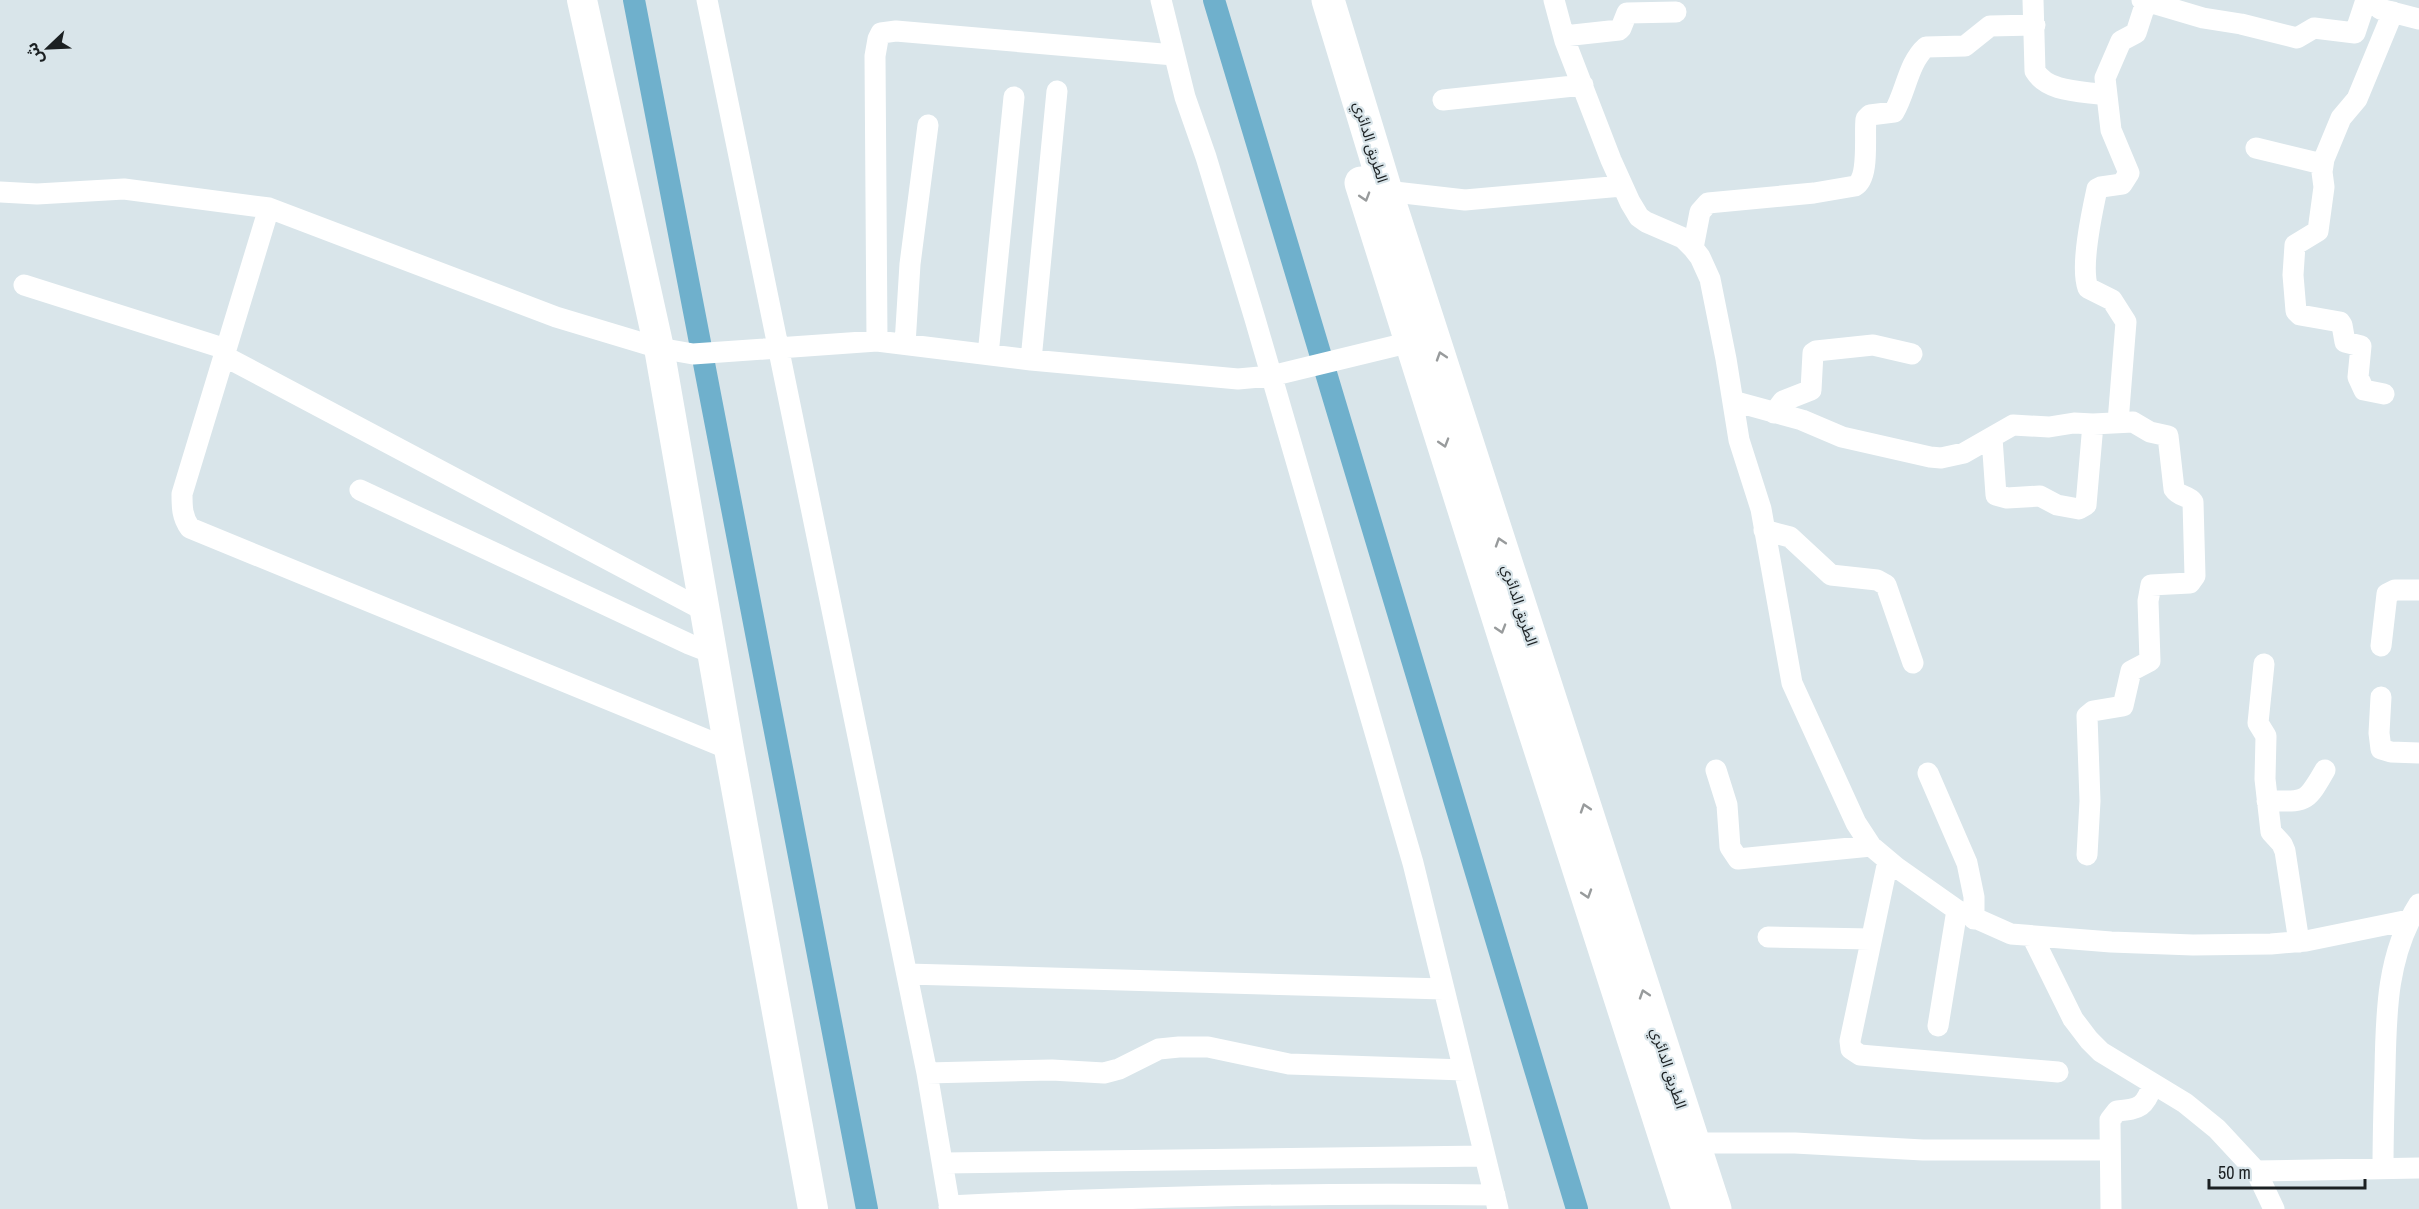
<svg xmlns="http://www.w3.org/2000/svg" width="2419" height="1209" font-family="'Archivo Narrow','Noto Sans Arabic',sans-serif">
  <rect width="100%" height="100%" fill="#d9e5ea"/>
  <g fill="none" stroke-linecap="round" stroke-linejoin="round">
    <path stroke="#6fb0cc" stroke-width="22" d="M634,0L867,1209
      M1214,0L1577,1209"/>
    <path stroke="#fff" stroke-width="21" d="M707,0L927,1073L950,1209
      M1161,0L1185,97L1206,157L1255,319L1413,863L1498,1209
      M1554,0L1565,41L1611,160L1630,202L1639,217L1646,222L1683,238L1693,248L1700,257L1710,279L1726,359L1739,440L1761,509L1792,683L1856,823L1871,846L1896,867L1957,910L2011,934L2111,942L2193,945L2271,944L2306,941L2409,920
      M2033,0L2035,71C2048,93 2083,91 2106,95
      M2142,0L2203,18L2241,24L2297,38L2314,28L2355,33L2366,0
      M2380,9L2419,19
      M1564,36L1619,30L1621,28L1627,13L1676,12
      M1443,100L1583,85
      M2256,148L2322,164
      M1386,191L1465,200L1622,186
      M0,192L37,194L124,189L269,208L556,317L659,348L693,354L877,341L1031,360L1238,379L1271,376L1411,342
      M269,208L182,494C182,507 182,517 190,528L729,749
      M1693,248L1700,212L1708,203L1814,193L1855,186C1870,178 1864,135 1866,119L1870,115L1894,112C1906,92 1908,63 1926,47L1965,46L1990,26L2035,25
      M24,285L226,349
      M877,341L875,56L878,39L881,33L896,31L1174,55
      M905,344L910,264L928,125
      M988,355L1014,97
      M224,356L705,611
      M1031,360L1057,91
      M2384,394L2364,390L2358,377L2361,346L2345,342L2342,325L2340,322L2300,315L2296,311L2293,275L2295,245L2318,231L2324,187L2322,172L2324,159L2341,118L2357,99L2393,12
      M1733,401L1802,420L1842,437L1930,457L1941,458L1964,453L2013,425L2049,427L2074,423L2093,424L2133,422L2150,432L2168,436L2174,489C2179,497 2188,495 2193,502L2195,576L2190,583L2151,585L2148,601L2150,661L2131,671L2123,706L2093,711L2087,716L2090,801L2087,855
      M1774,413L1783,401L1811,390L1813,353L1816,351L1873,345L1912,354
      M2118,422L2126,322L2112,300L2088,288C2080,267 2092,212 2097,189L2101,187L2122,184L2129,173L2111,130L2105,78L2121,41L2136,33L2146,2
      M1992,438L1996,495L2007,498L2040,496L2057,505L2079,509L2086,505L2093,424
      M360,490L689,644L712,653
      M1764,530L1790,537L1831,575L1877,580L1886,585L1913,663
      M2381,646L2387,594L2395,590H2419
      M2264,664L2258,723L2266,736L2265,779L2271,832L2282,844L2285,851L2299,942
      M2381,697L2379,733L2381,749L2391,752L2419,753
      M1716,770L1727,805L1730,847L1738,859L1871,846
      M1928,773L1967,863L1974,897V919
      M2267,801C2306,801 2305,805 2325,770
      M1888,861L1850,1041L1851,1049L1860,1055L2058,1072
      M2032,936L2073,1019L2089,1040L2101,1052L2185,1103L2217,1129L2256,1171L2274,1209
      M1768,937L1871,939
      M907,974L1444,989
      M1938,1026L1957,910
      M927,1073L1052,1070L1104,1073L1119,1069L1159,1049L1179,1047H1208L1289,1064L1464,1070
      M1694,1143H1795L1923,1150H2110
      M944,1163L1485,1156
      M2383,1168C2383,1135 2384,1102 2385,1070C2386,1012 2387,954 2419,904
      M2256,1171L2419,1168
      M949,1206C1131,1197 1313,1192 1495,1195
      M2111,1209L2110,1120L2117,1111C2140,1109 2145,1107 2153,1084"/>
    <path stroke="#fff" stroke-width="30" d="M582,0L659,348L729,749L813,1209"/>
    <path stroke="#fff" stroke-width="33" d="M1328,0L1386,191L1715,1209
      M1361,183L1507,646L1688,1209"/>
  </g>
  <defs><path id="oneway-chevron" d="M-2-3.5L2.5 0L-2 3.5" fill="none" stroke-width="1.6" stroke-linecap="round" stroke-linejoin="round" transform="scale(1.5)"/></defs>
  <g stroke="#989b9c">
    <use href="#oneway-chevron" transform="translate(1365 197) rotate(73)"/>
    <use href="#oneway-chevron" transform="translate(1441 356) rotate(-108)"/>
    <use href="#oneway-chevron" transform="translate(1444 443) rotate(73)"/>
    <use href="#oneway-chevron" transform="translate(1500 542) rotate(-108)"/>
    <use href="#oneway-chevron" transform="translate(1501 629) rotate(73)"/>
    <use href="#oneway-chevron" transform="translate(1585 808) rotate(-108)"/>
    <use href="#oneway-chevron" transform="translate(1587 894) rotate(72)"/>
    <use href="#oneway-chevron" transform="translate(1644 994) rotate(-108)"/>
  </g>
  <g text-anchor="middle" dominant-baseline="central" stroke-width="4.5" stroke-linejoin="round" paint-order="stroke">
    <g font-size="15" fill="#1b2022" stroke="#d9e5ea">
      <text transform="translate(1371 142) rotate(73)">الطريق الدائري</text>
      <text transform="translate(1520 605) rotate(72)">الطريق الدائري</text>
      <text transform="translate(1669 1068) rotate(72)">الطريق الدائري</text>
    </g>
  </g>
  <g transform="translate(48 48) rotate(247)" stroke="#d9e5ea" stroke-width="4.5" paint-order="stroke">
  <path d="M0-4.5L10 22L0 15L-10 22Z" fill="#1b2022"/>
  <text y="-9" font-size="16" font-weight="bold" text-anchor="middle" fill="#1b2022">ش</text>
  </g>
  <path d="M2209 1179v9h156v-9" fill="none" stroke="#1b2022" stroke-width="3"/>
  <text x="2218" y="1179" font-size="18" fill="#1b2022" stroke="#d9e5ea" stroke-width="4.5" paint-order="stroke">50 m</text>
</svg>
